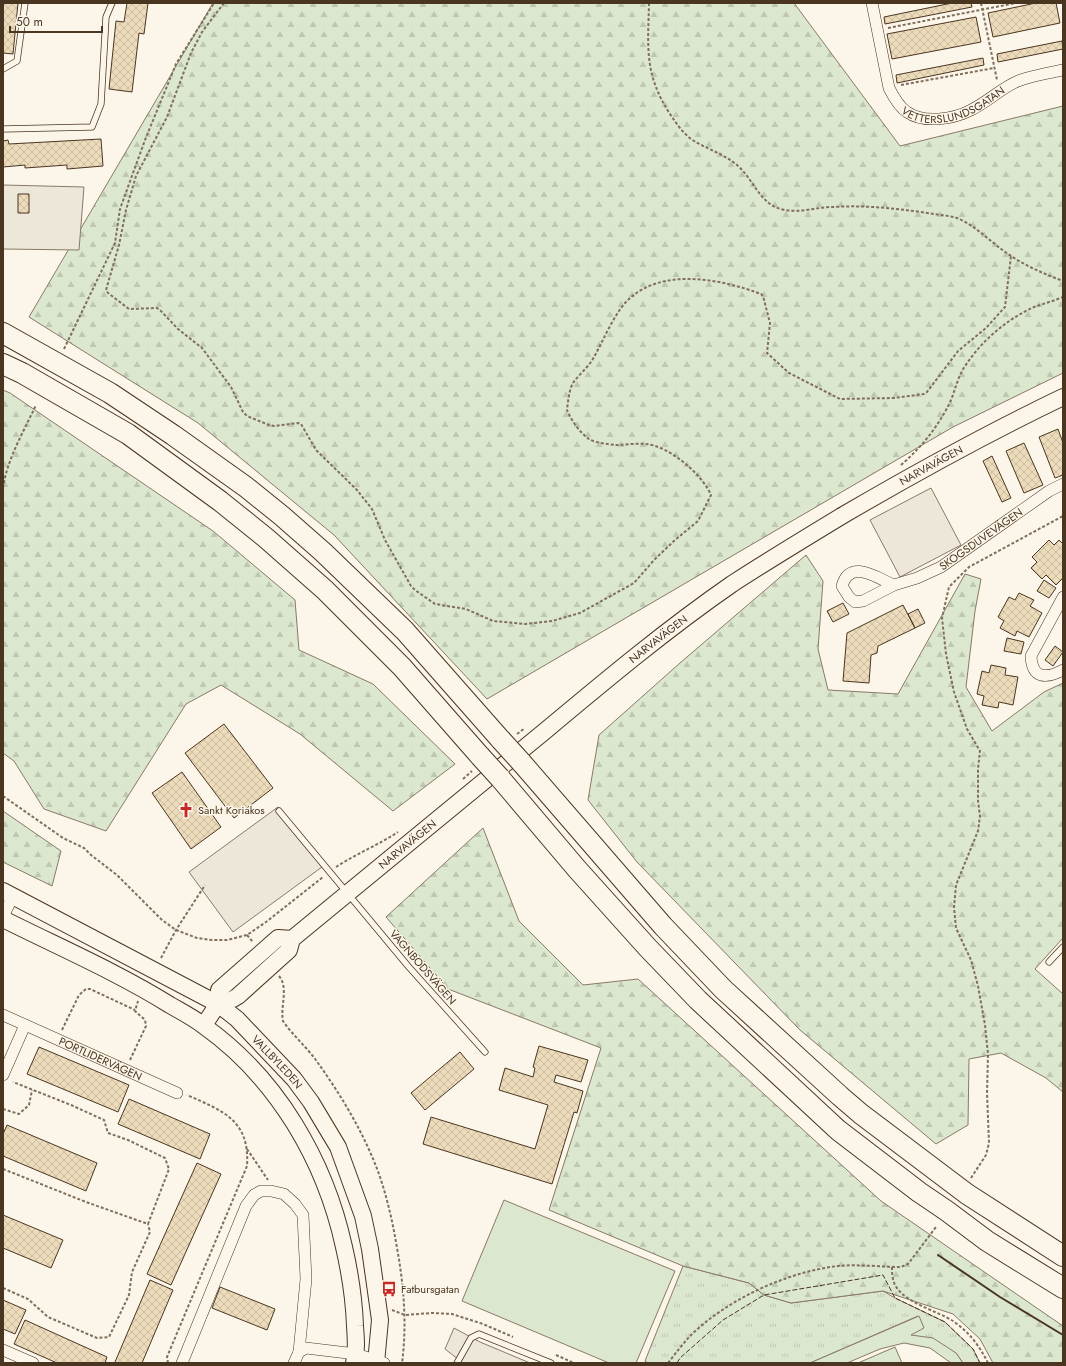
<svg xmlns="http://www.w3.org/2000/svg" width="1066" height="1366" font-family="Jost,sans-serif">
  <defs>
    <pattern id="grass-tufts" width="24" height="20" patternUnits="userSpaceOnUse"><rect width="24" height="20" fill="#dce7d0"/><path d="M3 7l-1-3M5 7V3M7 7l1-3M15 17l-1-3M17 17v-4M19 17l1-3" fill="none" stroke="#bec7b2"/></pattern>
    <pattern id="forest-firs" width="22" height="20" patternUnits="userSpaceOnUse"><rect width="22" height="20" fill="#dce7d0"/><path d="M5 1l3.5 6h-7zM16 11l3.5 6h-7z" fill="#bec7b2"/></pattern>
    <pattern id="building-cross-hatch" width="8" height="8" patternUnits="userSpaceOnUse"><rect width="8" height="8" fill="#ecdcbc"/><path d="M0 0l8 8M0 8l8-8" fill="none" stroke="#ccbda1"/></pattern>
  </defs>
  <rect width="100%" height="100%" fill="#fbf6e9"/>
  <path fill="url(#grass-tufts)" stroke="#887966" d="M683,1266L749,1283L764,1295L791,1303L883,1291L895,1298L945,1322L973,1349L980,1363H963L956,1353L910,1335L918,1316L810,1363H648L645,1361Z"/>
  <path fill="url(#forest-firs)" stroke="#887966" d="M213,3H794L900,146L1063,106V373L953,427L487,699L334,535L198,423L29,317Z
    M3,390L10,393L213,531L295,600L299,650L373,684L455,764L393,811L300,734L221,685L186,704L106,831L44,809L14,761L3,753Z
    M806,555L823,581L818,649L828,690L898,694L965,574L981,579L975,611L966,687L992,731L1044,692L1063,683V938L1035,969L1063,994V1092L1046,1078L1001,1053L969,1059L968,1125L936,1144L800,1030L637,862L588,800L599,735L680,663Z
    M3,811L61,851L52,886L3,862Z
    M483,828L519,921L583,985L638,979L881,1201L1063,1326V1363H993L980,1339L953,1314L883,1291L791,1303L764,1295L749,1283L683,1266L549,1210L601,1048L448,989L386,917Z"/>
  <path fill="#dce7d0" stroke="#887966" d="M504,1200L675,1271L636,1363H609L462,1301Z
    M919,1316L924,1328L911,1335L933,1338L956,1353L963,1363H951L930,1348L904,1343L880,1349L847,1363H810Z
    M895,1347L902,1363H858Z"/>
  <path fill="#ede7d9" stroke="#887966" d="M3,185L84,187L79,250L3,249Z
    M931,488L961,545L900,577L870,520Z
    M278,807L322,867L233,932L189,872Z
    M454,1328L480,1342L530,1363H463L445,1349Z"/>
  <path fill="url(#building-cross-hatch)" stroke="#4a3520" d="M3,3H18L13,54L3,53Z
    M127,3H148L144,34L139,33L132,92L109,89L116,21L124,22Z
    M952,3H971L972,7L885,24L884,17Z
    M1036,3H1056L1060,23L993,37L988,13Z
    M976,17L981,42L892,59L887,34Z
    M1062,41L1063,49L998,62L997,54Z
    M983,58L984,65L897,83L896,75Z
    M101,139L103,166L67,169V165L25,168V165L3,167V141L8,140L9,144Z
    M18,194H29V213H18Z
    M1058,429L1063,443V475L1055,478L1039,437Z
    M1024,443L1043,485L1024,493L1006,451Z
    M992,456L1011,498L1002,502L983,461Z
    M1049,540L1054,545L1059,540L1063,544V578L1056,585L1046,575L1042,579L1031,568L1037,562L1032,557Z
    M1044,580L1056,588L1049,598L1037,591Z
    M1019,593L1034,600L1030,606L1042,613L1029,637L1017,631L1015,636L1000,628L1004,621L998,617L1009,597L1015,600Z
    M843,603L849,614L833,622L827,611Z
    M903,605L915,628L878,646L877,653L871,655L869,683L843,681L847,633Z
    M918,609L925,623L915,628L908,614Z
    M1007,638L1024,642L1021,654L1004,651Z
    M1055,646L1063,652L1053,666L1045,660Z
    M991,665L1006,668L1005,675L1018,677L1013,705L999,702L998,708L982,705L984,696L977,694L982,671L989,673Z
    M224,724L273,788L234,818L185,753Z
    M182,772L221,827L191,849L152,793Z
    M539,1046L588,1060L581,1082L556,1075L554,1082L583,1091L577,1113L574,1112L552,1184L423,1144L431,1117L535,1149L548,1105L499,1090L505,1068L533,1077L535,1068L533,1067Z
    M39,1047L129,1085L118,1112L27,1074Z
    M460,1052L474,1069L425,1110L411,1093Z
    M129,1099L210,1134L200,1159L118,1124Z
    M7,1125L97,1163L86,1191L3,1156V1134Z
    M197,1163L221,1174L171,1285L147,1274Z
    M3,1215L63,1240L51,1268L3,1248Z
    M150,1280L173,1290L142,1363H117L115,1362Z
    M220,1287L275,1309L267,1330L212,1308Z
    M3,1300L26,1310L15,1334L3,1329Z
    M25,1320L107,1357L105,1363H57L14,1344Z"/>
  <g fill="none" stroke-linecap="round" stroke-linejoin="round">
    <g stroke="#4a3520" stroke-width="7">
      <path id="service" d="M3,69L17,61L25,3
        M3,129L92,127L101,104L106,17L112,3
        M279,811L408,966L485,1052
        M1049,962L1063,947
        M457,1363L471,1338L479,1334L551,1363"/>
    </g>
    <g stroke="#4a3520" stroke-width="12">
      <g id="minor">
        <path id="s1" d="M872,3L889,88C893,96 899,107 907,112C924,124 954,119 971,110C988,102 1001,88 1018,81C1032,76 1048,73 1063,70"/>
        <path id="s2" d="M894,585C877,578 850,558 842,586L849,597L855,602L863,601L894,585L917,578L941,567L1049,491L1063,484"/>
        <path d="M1063,597L1031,656C1032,679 1046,679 1063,670"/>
        <path d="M3,917L13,896"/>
        <path id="s3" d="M3,1015L177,1093"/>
        <path d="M3,1075L25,1025"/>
        <path d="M3,1350L33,1363"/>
        <path d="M182,1363L246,1206L254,1195L261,1191H271L284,1194L295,1204L303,1215L306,1279L299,1352"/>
        <path d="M294,1363L299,1352L306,1348L356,1354L384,1363"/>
      </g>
    </g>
    <g stroke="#4a3520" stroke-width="18">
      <g id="secondary">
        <path id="s4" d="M3,891L218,1004L237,1019L294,1079L311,1102L338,1147L363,1216L370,1249L380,1320L376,1363"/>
        <path d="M3,919C59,947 117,972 170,1005C182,1012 194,1018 204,1026C277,1078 325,1160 344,1247C350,1273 354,1299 355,1326C356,1339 357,1351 354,1363"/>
        <path id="s5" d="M218,1004L233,999L238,996L289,950L292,939C376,869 461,801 545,731C606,680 667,629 732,584C769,560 807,537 845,514C917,472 988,433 1063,397"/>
        <path d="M204,1025L218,1004L219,990L278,938L292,939"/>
      </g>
    </g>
    <g stroke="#4a3520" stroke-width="22">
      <path id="motorway" d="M3,333L110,393L173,435L246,487L282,516L323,552L405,631L501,740
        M3,364L22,373L128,434L220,501L266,538L325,590L402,667L480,756
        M521,762L663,926L723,989L840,1096L861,1114L967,1194L1063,1256
        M500,778L577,869L648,948L698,1000L838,1130L919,1192L947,1211L987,1241L1063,1288"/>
    </g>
    <path stroke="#7f6f5c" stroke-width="2" stroke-dasharray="3 2" stroke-linecap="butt" d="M224,3L202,32L191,53L167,117L136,176L126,210L119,245L106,290L108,293L129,309L157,308L160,310L178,329L202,348L231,387L243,412L247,416L269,425L274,426L298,423L301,424L316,450L357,490L372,509L385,540L411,586L415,590L435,604L466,609L493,621L525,624L552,621L580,613L634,583L654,560L675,540L698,521L711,495C702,474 669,446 646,444C636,443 625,445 615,445C608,444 595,443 589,439C580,433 571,420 567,410C568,402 569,390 573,383C579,374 589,367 594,357C603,341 615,312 628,300C662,267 721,279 761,294L763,296L770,323L767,353L789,373L840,399L894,398L924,394L927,392L958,351L986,328L1005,307L1011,256
      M649,3C648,48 644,74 670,114C676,123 682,132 691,139C706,149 725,154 738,166C755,181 760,206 785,210C801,213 817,207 833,207C863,205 891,208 921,212C932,214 943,215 954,217C973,223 988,240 1004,251C1021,264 1042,273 1063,281
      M981,3L997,80
      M888,28L1016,3
      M901,85L994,68
      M64,349L115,243L120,209L145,140L176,64L214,3
      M901,465C922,447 940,424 951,400C955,390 957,381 962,371C978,344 1005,320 1034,307C1043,304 1053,301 1063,297
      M3,488C7,459 24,431 36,405
      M517,734L525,728
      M463,779L472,771
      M3,796L63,838L84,848L91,855L117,875L162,920L176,930L197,938L212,940H227L247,935L266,922L323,877
      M336,867C356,854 378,845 398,832
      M247,935L253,942
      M161,958L176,930L205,885
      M279,976C289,988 280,1006 283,1021C293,1036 308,1048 318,1063C343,1098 366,1137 380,1177C388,1201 393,1224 397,1248C404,1286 407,1325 402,1363
      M62,1030L79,995L86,989H90L135,1010
      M130,1060L146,1026L145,1020L135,1011L138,1001
      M3,1109L19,1114L29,1105L32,1090
      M247,1149L268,1180
      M3,1169L86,1202L148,1224L169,1169L165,1158L128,1140L108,1133L104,1120L71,1105L13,1082
      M971,1178L986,1155L989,1143L987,1093L988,1054L985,1025L978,986L971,960L956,928L954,907L956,885L978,831L980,816L978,801V769L980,751L967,729L954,692L946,654L942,618L949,587L969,567L1063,516
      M892,1267C892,1271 892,1275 893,1279C897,1301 936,1310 953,1321C969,1332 979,1345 988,1363
      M3,1288L28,1299L48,1317L97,1338L109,1337L129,1295L132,1272L150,1232L148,1224
      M392,1310L405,1315L432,1313L452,1314L483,1324L513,1337
      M556,1355L574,1363
      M168,1363L167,1357L247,1166C250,1120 223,1111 187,1095
      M668,1363C675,1354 682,1345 689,1337C726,1300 786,1272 838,1266C858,1264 881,1267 901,1267L908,1264L936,1227"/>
    <use href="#service" stroke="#fbf6e9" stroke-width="5.5"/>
    <use href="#minor" stroke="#fbf6e9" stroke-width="11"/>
    <use href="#secondary" stroke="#fbf6e9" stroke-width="16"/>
    <use href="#motorway" stroke="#fbf6e9" stroke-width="20"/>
    <g stroke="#4a3520" stroke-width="22" stroke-linecap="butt">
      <path id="motorway-bridge" d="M501,740L521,762
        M480,756L500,778"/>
    </g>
    <use href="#motorway-bridge" stroke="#fbf6e9" stroke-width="20"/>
    <path stroke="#4a3520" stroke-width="1" stroke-dasharray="5 2" stroke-linecap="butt" d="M677,1363L680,1358L723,1320L764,1295L883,1275L895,1298L945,1322L973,1349L980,1363"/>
    <path stroke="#4a3520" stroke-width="2" d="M938,1255L1000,1297L1063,1335"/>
  </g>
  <defs>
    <g id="church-bare" transform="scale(1.2)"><path d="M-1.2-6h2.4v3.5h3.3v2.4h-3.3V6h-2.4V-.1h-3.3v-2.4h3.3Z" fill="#c62828" stroke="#fbf6e9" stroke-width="2.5" paint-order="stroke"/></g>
    <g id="bus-bare" transform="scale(1.2)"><path d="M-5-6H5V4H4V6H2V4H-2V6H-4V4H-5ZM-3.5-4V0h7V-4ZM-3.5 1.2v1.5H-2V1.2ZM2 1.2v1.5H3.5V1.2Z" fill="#c62828" stroke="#fbf6e9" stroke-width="2.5" paint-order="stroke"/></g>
  </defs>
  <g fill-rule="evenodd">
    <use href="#church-bare" x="186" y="810"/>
    <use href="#bus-bare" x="389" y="1289"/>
  </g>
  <g text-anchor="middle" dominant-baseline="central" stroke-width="3" stroke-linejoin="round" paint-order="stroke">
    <g font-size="11" fill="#4a3520" stroke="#fbf6e9">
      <text stroke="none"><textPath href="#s1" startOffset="167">VETTERSLUNDSGATAN</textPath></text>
      <text stroke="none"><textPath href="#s5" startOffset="899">NARVAVÄGEN</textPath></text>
      <text stroke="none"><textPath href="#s2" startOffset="225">SKOGSDUVEVÄGEN</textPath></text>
      <text stroke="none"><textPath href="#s5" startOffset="575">NARVAVÄGEN</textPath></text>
      <text stroke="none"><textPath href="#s5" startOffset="251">NARVAVÄGEN</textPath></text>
      <text transform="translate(423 967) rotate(49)">VAGNBODSVÄGEN</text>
      <text stroke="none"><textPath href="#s3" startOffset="107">PORTLIDERVÄGEN</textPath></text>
      <text stroke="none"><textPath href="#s4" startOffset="326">VALLBYLEDEN</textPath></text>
    </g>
    <g font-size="11" fill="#4a3520" stroke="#fbf6e9" text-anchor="start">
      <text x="198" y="810">Sankt Koriakos</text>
      <text x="401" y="1289">Fatbursgatan</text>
    </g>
  </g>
  <rect width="1066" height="1366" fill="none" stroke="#4a3520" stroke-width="8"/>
  <path d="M10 26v6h92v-6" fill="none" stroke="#4a3520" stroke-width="2"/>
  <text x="16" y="26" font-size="12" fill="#4a3520" stroke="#fbf6e9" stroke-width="3" paint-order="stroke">50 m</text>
</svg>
